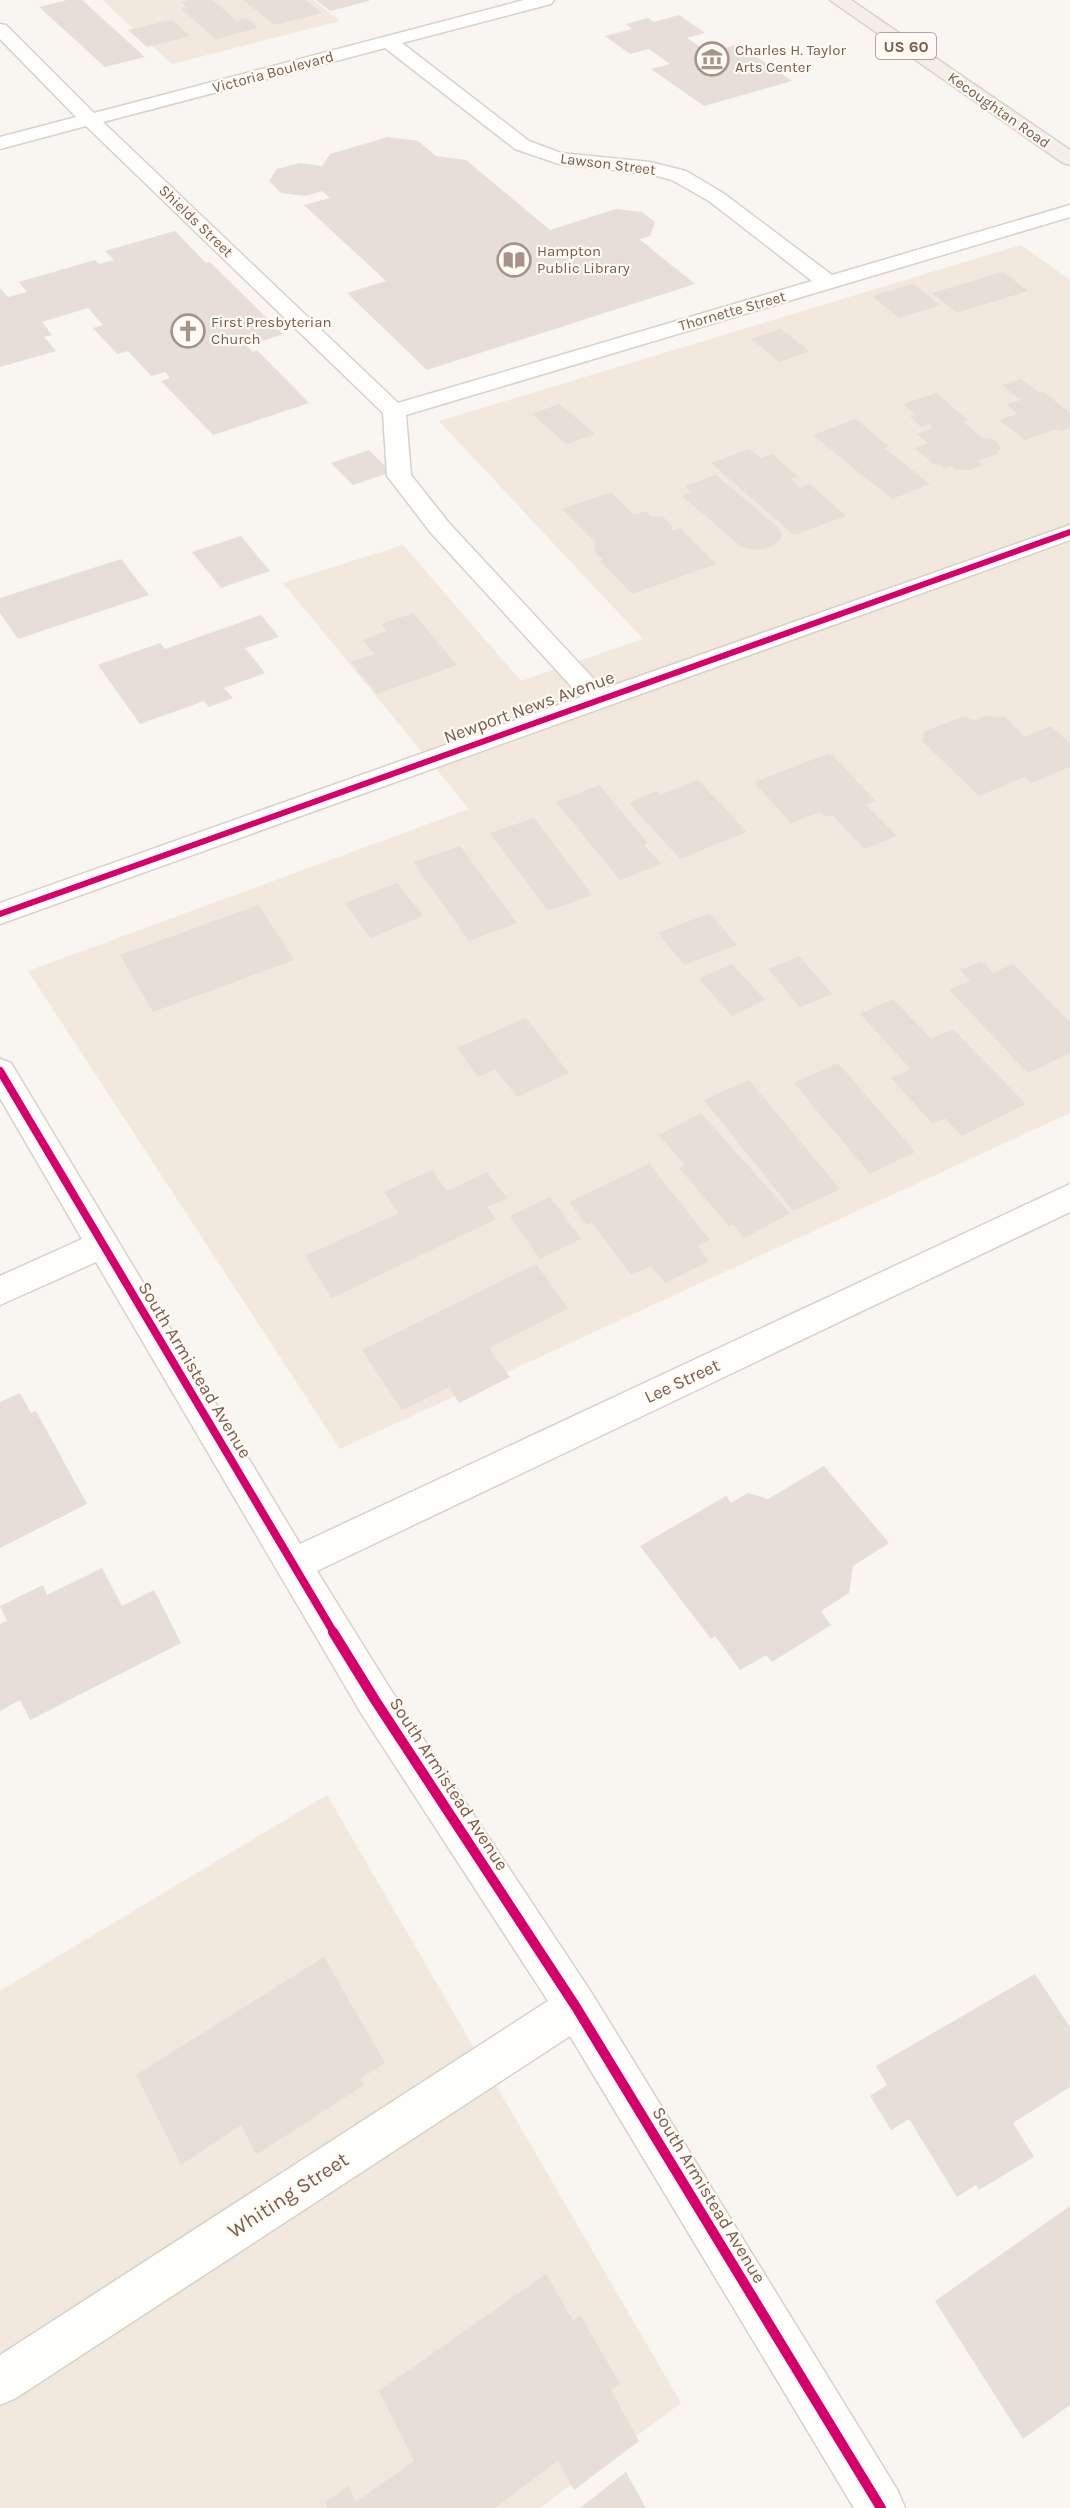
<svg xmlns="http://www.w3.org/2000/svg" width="1070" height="2508" font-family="Karla,sans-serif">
  <rect width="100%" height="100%" fill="#f9f5f0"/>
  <path fill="#f2e8de" d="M102,0H313L340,21L172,64Z
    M1021,245L1070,280V1113L340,1449L28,971L469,809L283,583L403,545L521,681L643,639L439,421Z
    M327,1795L681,2403L540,2508H0V1991Z"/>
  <path fill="#e6ded7" d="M67,0H82L145,57L105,67L39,7Z
    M189,0H212L237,21L246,18L258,28L216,39L181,9L187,7L181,2Z
    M243,0H306L322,13L275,25Z
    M316,0H369V1L330,11Z
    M679,15L705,33L687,38L709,53L738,44L792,81L704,106L651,69L670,64L649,49L630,54L605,36L632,29L626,24L648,18L654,22Z
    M172,20L190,36L147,47L128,30Z
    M388,137L418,141L436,156L466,160L550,230L616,209L642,212L655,222L650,236L639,239L695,284L427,370L347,293L386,281L304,205L330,198L322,191L306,196L281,193L269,181L277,169L300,163L322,166L330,154Z
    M175,231L206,263L210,262L283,334L247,346L253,352L257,350L309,403L213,435L161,381L170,378L165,372L151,376L128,351L117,354L93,328L103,325L88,308L42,322L52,335L44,337L56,351L0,367V288L8,297L27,292L19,282L95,260L100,264L114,260L105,251Z
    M1003,272L1028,291L957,313L932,293Z
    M913,284L940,305L899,318L872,296Z
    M780,329L810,351L780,362L751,339Z
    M1021,379L1039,392L1042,391L1070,413V428L1061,431L1057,429L1025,440L999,420L1017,414L1007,404L1021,400L1002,385Z
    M936,393L968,420L962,421L982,438L993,439L999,444L1001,450L996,451L999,453L978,461L983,465L969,470H956L952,466L944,468L938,463L934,465L915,448L928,443L917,434L933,428L928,424L921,427L910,417L916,415L903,404Z
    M559,404L595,434L567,444L532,414Z
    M855,419L889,446L884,448L930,484L892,499L813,435Z
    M749,449L761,458L772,454L798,477L790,479L800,488L809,484L846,516L794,535L711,463Z
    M369,450L391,472L353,485L331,463Z
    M716,475L779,528L782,535L779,542L765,549L753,550L742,547L682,496L691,492L685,486Z
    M611,492L634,515L646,511L651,516L663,517L673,526L671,531L680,528L716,564L632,594L600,561L603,560L594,551L596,543L562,509Z
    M241,536L270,571L221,588L192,552Z
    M121,559L149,595L18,639L0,613V598Z
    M413,613L457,665L377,694L351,662L374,654L363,640L387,631L381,624Z
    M261,615L279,637L245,648L265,673L224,688L233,698L209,707L204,701L140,724L98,665L160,643L165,649Z
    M986,716L999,718L1004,716L1025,737L1051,726L1070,744V767L1031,783L1024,777L979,796L922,741L925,731L962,717L976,720Z
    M830,753L876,801L866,805L897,836L865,849L832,815L826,817L820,812L791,823L754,782Z
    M698,780L747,832L680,859L629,803L657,791L660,795Z
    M599,785L648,843L644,845L661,864L620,880L556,802Z
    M534,818L592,895L548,911L490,833Z
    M460,846L517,923L469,941L413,862Z
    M397,883L423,916L370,938L345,903Z
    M259,905L294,960L153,1012L120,955Z
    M710,913L737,945L684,965L658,933Z
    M799,956L832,994L800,1007L768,969Z
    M982,961L993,973L1013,964L1070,1022V1053L1028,1073L949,990L970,981L960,970Z
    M732,964L765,1000L732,1016L699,979Z
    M893,999L931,1039L953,1029L1026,1104L962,1136L945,1118L933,1124L891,1078L911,1069L860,1014Z
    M526,1018L569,1073L517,1097L495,1069L478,1077L457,1048Z
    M838,1063L915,1152L870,1174L794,1083Z
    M749,1080L840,1189L793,1211L704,1100Z
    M701,1113L790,1213L745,1238L733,1224L729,1226L679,1168L685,1165L659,1135Z
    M649,1164L710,1240L698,1246L709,1261L665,1283L651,1266L631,1275L592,1223L587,1225L569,1202Z
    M432,1170L447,1191L487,1172L507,1198L487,1207L496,1219L332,1298L305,1256L399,1213L384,1192Z
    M550,1197L581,1239L540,1259L510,1216Z
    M536,1264L568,1308L489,1348L510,1377L459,1403L449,1387L402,1410L362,1350Z
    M20,1393L31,1413L36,1411L87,1504L0,1548V1402Z
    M824,1466L889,1543L853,1566L849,1593L821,1611L831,1625L772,1662L766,1655L740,1670L715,1636L711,1639L640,1546L726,1496L731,1503L748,1493L768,1499Z
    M102,1568L122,1606L154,1590L181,1643L30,1720L20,1700L0,1711V1624L7,1621L0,1606L43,1585L47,1595Z
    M324,1957L385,2063L360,2079L364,2085L256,2155L241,2125L181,2165L136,2075Z
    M1035,1974L1070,2027V2087L1013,2123L1034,2157L979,2190L976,2185L957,2197L909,2119L891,2130L870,2096L887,2085L876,2066Z
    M1070,2206V2405L1023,2439L935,2301Z
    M546,2274L573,2321L580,2315L620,2384L611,2390L639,2441L574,2490L558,2461L495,2508H327L325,2502L348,2486L356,2502L414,2461L379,2391Z
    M626,2472L646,2508H580Z"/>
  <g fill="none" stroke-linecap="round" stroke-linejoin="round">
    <g stroke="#d7d1cb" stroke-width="3">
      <path id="minor" d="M524,0H554L551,4L402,43L529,141L561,153L650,162L686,171L723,193L832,275L1070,205V217L406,415L411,475L449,523L603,689L1070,525V540L0,924V903L581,697L431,533L391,481L387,476L383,413L86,126L0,149V137L76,117L0,39V24L6,25L94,113ZM385,48L515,149L559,164L650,174L672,180L709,201L812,281L398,403L103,122Z
        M0,1059L11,1063L300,1544L1070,1184V1212L317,1571L389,1687L591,1992L898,2491L905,2508H854L570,2036L16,2398L0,2405V2355L548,2001L361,1713L96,1262L0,1305V1276L82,1239L0,1098Z"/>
    </g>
    <g stroke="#dad1cc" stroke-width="3">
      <path id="major" d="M830,0H851L1070,150V165L1063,163Z"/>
    </g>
    <use href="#minor" fill="#fefefd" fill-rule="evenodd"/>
    <use href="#major" fill="#f3eee8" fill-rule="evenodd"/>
    <g stroke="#fffaf3" stroke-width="9">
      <path id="cycleway-far2" d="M0,914L1070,532"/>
    </g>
    <g stroke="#fffaf3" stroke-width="11">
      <path id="cycleway-far1" d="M0,1071L334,1633"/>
    </g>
    <g stroke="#fffaf3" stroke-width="14">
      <path id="cycleway" d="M333,1632L375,1700L576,2007L881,2508"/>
    </g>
    <use href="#cycleway-far2" stroke="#d6006c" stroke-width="6"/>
    <use href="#cycleway-far1" stroke="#d6006c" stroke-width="8"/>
    <use href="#cycleway" stroke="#d6006c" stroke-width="10"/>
  </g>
  <defs>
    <g id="museum-ring" transform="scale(1.725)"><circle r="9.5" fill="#fffaf3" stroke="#a69286" stroke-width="1.5"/><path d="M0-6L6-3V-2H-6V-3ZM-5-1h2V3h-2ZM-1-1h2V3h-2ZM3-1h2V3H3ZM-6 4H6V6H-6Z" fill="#a69286"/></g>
    <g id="library-ring" transform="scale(1.725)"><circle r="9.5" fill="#fffaf3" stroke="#a69286" stroke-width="1.5"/><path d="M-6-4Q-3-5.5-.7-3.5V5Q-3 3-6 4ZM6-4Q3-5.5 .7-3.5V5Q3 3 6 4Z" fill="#a69286"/></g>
    <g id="church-ring" transform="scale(1.725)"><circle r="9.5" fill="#fffaf3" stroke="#a69286" stroke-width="1.5"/><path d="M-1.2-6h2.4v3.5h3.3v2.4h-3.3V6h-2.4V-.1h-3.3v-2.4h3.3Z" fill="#a69286"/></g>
  </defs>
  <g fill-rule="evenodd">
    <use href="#museum-ring" x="712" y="59"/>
    <use href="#library-ring" x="514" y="260"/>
    <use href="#church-ring" x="188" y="331"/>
  </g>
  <g text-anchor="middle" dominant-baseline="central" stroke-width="4.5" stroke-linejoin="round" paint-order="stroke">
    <g font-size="15" fill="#7a5c4d" stroke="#fffaf3" text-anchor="start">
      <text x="735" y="50">Charles H. Taylor<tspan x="735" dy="17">Arts Center</tspan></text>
      <text x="537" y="251">Hampton<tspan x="537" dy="17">Public Library</tspan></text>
      <text x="211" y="322">First Presbyterian<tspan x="211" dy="17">Church</tspan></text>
    </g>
    <g font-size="15" fill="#7a5c4d" stroke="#fffaf3">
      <text transform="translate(273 72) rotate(-15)">Victoria Boulevard</text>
      <text transform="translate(999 110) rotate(35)">Kecoughtan Road</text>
      <text transform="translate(608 164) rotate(7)">Lawson Street</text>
      <text transform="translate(196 221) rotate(44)">Shields Street</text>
      <text transform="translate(732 311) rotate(-16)">Thornette Street</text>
    </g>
    <rect fill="#fffaf3" stroke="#a28b7f" stroke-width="1.5" x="876" y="33" width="60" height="26" rx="4.5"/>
    <g font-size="16" font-weight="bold" fill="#7a5c4d">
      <text x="906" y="46">US 60</text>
    </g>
    <g font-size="18" fill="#7a5c4d" stroke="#fffaf3">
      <text transform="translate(529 707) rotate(-20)">Newport News Avenue</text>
      <text transform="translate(195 1370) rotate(59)">South Armistead Avenue</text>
      <text transform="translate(682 1381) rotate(-25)">Lee Street</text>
      <text transform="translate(449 1784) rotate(57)">South Armistead Avenue</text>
      <text transform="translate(709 2195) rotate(59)">South Armistead Avenue</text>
    </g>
    <g font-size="21" fill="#7a5c4d" stroke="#fffaf3">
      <text transform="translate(288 2195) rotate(-33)">Whiting Street</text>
    </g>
  </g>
</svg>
